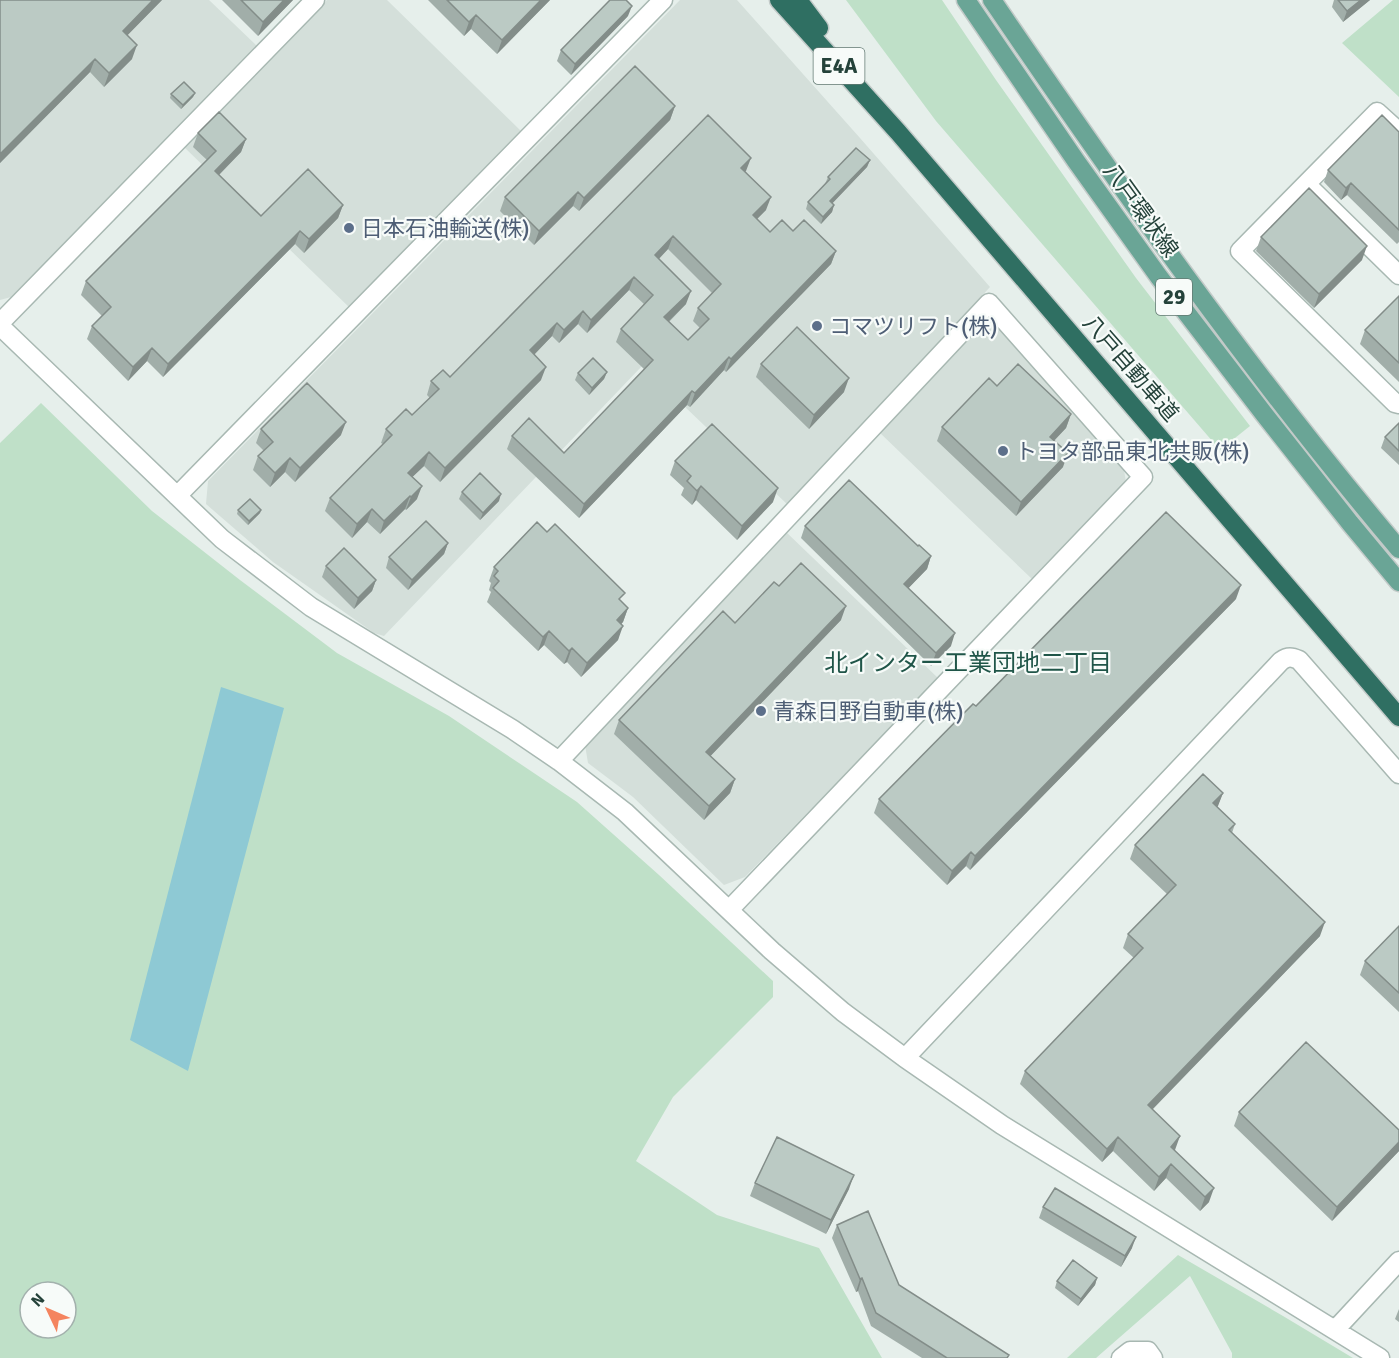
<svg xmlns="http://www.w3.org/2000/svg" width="1399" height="1358" font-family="Signika,'Noto Sans JP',sans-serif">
  <rect width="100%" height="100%" fill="#e6efeb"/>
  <path fill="#d4dfda" d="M0,0H209L258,47L11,297L0,300Z
    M327,0H387L523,133L351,309L184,147Z
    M680,0H737L860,138L990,287L788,505L642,366L384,636L374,633L273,562L206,504L208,481Z
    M982,322H994L1124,470L1126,482L1032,579L879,432Z
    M785,531L938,678L745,877L724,885L633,797L588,763L585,745Z"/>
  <path fill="#bfe0c8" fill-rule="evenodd" d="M846,0H942L996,80L1136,278L1250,426L1220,450L936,121Z
    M1393,0H1399V97L1342,43Z
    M41,403L152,511L240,580L337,653L449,716L577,802L659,875L773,981V997L673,1097L636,1161L717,1215L819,1248L882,1358H0V443ZM30,1292H66V1328H30Z
    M1178,1255L1283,1316L1353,1358H1232V1353L1190,1276L1096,1358H1067Z"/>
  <path fill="#8ec9d4" d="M221,687L284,708L188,1071L130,1040Z"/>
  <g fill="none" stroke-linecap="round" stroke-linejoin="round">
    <g stroke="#a8b8b2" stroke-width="21">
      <path id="minor" d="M1399,132L1377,112L1240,251L1395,403L1399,404
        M1306,184L1399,275
        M0,323L315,0
        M0,326L222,539L311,607L512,729L559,761L625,812L772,951L843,1012L905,1058L1002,1125L1380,1358
        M177,496L663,0
        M559,761L989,303L1143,477L729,910
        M905,1058L1281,661C1288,656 1292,657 1299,660L1399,774
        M1335,1330L1399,1261
        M1121,1358L1130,1351H1148L1153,1358"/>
    </g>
    <g stroke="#c2cac8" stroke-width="21">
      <path id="major" d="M966,0L1076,161L1159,277L1264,414L1350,523L1399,582
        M992,0C1120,188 1252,375 1399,549"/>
    </g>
    <g stroke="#c2cac8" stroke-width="21">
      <path id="highway" d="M779,0L898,132L1399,717
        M798,0L819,28"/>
    </g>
    <use href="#minor" stroke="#fff" stroke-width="18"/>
    <use href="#major" stroke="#6aa596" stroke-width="18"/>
    <use href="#highway" stroke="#2f6f62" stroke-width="18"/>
  </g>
  <path fill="#a1aea9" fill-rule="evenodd" d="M0,0H162L127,35L132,59L104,87L90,72L0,163Z
    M222,0H293L258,36Z
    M428,0H550L497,54L471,29L464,36Z
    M1334,0H1370L1343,22L1332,7Z
    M628,16L571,75L557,61L561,50Z
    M195,93L193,97L181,109L170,98L171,94Z
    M675,106L670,120L579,211L573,206L534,245L500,211L505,197Z
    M1399,132V242L1397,244L1347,195L1341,200L1324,182L1328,170Z
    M198,133L246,139L241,152L219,175L261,216L343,205L338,218L304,253L295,244L163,377L147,361L128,381L87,339L92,326L102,316L81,295L86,281L207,160L193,147Z
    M870,160L867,167L832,203L834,205L832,212L821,224L806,209L808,202L825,184L828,177Z
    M746,172L766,210L757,219L770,232L793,231L836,251L831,264L726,372L724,370L690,407L687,405L579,518L507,449L512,436L564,453L644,369L616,342L621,329L644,304L629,290L587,333L578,324L559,343L552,336L534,355L541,380L440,482L424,466L412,477L417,499L406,510L405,509L380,534L367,522L352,538L325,511L330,498L383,444L381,443L386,429L412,415L430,398L427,395L431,381L450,377ZM668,249L712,293L698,308L693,321L700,328L688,340L669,322L686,304L659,259Z
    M1261,237L1362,260L1314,308L1256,251Z
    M1399,296V382L1360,344L1365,330Z
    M761,364L844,392L809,429L756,377Z
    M607,372L604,379L589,395L575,380L578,373Z
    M997,386L1071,414L1066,428L1054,441L1063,467L1016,516L937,441L942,427Z
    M1399,423V465L1381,448L1385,437Z
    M261,429L341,435L295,482L285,472L270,487L253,470L258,456L264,451L256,443Z
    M675,461L773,502L737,540L696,500L692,505L681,495L684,488L670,475Z
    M462,492L499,501L480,520L459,499Z
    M238,510H261L260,513L248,525L237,514Z
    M805,526L918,546L931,556L927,569L908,588L951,646L931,666L801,538Z
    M448,543L444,554L408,590L386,568L389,557Z
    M326,566L376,580L372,591L354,609L322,577Z
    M494,567L622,602L628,608L623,622L621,624L618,640L581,677L567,662L564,664L544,645L538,651L487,602L491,592L489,590L491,583L489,581Z
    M779,586L841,620L710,756L735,779L730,793L704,820L614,734L619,720Z
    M1236,599L970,870L966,866L947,885L874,813L879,799L976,706Z
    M1223,793L1217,807L1235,824L1232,833L1320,936L1152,1110L1175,1150V1151L1209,1202L1200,1211L1166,1178L1154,1191L1113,1151L1102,1162L1020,1084L1025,1071L1134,958L1123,948L1128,934L1167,894L1130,859L1135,845Z
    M1399,926V1012L1360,975L1365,961Z
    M1239,1112L1399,1130V1151L1332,1221L1234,1126Z
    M755,1183L849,1189L826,1234L750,1196Z
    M1043,1207L1132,1248L1121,1267L1039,1218Z
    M837,1225L899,1285L1008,1358H922L871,1326L858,1291L856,1292L832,1238Z
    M1097,1278L1095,1285L1078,1306L1055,1288L1057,1281Z
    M1399,1309V1322L1395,1319Z"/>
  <path fill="#838d89" d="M153,0H162L118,45L123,31Z
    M284,0H293L258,36L263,22Z
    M541,0H550L497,54L502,40Z
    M1361,0H1370L1343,22L1347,11Z
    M632,6L628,16L571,75L575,64Z
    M476,15L471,29L464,36L469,22Z
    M137,45L132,59L104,87L109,73Z
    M95,59L90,72L0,163V154Z
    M195,93L193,97L181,109L183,105Z
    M675,106L670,120L579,211L584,198Z
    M246,139L241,152L210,184L215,171Z
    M751,158L746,171L737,181L741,168Z
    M870,160L867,167L828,208L830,201Z
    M1351,183L1347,195L1341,200L1346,188Z
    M578,192L573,206L534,245L539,231Z
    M771,197L766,210L748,228L753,215Z
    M343,205L338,218L304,253L309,239Z
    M834,205L832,212L821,224L823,217Z
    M300,231L295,244L163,377L168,364Z
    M673,236L668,249L650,268L655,255Z
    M1367,246L1362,260L1314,308L1319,294Z
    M836,251L831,264L726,372L731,359Z
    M634,277L629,290L587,333L591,320Z
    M691,291L686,304L659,331L664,317Z
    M583,311L578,324L559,343L564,330Z
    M557,323L552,336L525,364L530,350Z
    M152,348L147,361L128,381L133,367Z
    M729,357L724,370L690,407L695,393Z
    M546,367L541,380L440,482L445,468Z
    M607,372L604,379L589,395L592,388Z
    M849,378L844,392L809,429L814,415Z
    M692,391L687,405L579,518L584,504Z
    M1071,414L1066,428L1045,450L1050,437Z
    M346,422L341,435L295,482L300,468Z
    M429,452L424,466L403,486L408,473Z
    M1068,453L1063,467L1016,516L1021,502Z
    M290,458L285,472L270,487L275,473Z
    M422,486L417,499L406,510L411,497Z
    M701,486L696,500L692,505L697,491Z
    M778,488L773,502L737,540L742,526Z
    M501,494L499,501L480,520L483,513Z
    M410,496L405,509L380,534L384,521Z
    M372,509L367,522L352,538L357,524Z
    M261,510L260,513L248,525L249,521Z
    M448,543L444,554L408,590L412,580Z
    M931,556L927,569L900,597L904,584Z
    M376,580L372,591L354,609L358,598Z
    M1241,585L1236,599L970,870L975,856Z
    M846,606L841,620L701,766L706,752Z
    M628,608L623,622L612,634L617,620Z
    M623,626L618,640L581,677L587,663Z
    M549,631L544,645L538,651L543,637Z
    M955,633L951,646L931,666L936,653Z
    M572,648L567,662L564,664L569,651Z
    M735,779L730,793L704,820L709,806Z
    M1223,793L1218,806L1208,817L1213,803Z
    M971,852L966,866L947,885L952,871Z
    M1325,922L1320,936L1143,1119L1148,1105Z
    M1180,1136L1175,1150L1166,1160L1171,1147Z
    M1118,1137L1113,1151L1102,1162L1107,1149Z
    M1399,1142V1151L1332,1221L1337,1207Z
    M1171,1164L1166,1178L1154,1191L1159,1177Z
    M854,1175L849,1189L826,1234L831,1220Z
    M1214,1188L1209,1202L1200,1211L1205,1197Z
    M1136,1237L1132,1248L1121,1267L1125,1256Z
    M862,1278L858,1291L856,1292L860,1279Z
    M1097,1278L1095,1285L1078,1306L1081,1299Z"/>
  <path fill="#bbcac4" stroke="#838d89" stroke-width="1.5" fill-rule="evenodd" d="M0,0H153L123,31L137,45L109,73L95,59L0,154Z
    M241,0H284L263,22Z
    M447,0H541L502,40L476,15L469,22Z
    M610,0H626L632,6L575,64L561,50Z
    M1338,0H1361L1347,11Z
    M635,66L675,106L584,198L578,192L539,231L505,197Z
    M184,82L195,93L183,105L171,94Z
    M219,112L246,139L215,171L261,216L308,169L343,205L309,239L300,231L168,364L152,348L133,367L92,326L111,307L86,281L216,151L198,133Z
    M708,115L751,158L741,168L771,197L753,215L770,232L782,220L793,231L804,220L836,251L731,359L729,357L695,393L692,391L584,504L512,436L529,418L564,453L653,360L621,329L653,295L634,277L591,320L583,311L564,330L557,323L530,350L546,367L445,468L429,452L408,473L422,486L411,497L410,496L384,521L372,509L357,524L330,498L392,435L386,429L406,409L412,415L439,389L431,381L443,370L450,377ZM673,236L721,284L698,308L709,319L688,340L664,317L691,291L655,255Z
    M1382,115L1399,132V230L1351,183L1346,188L1328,170Z
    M856,148L870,160L830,201L834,205L823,217L808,202L830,179L828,177Z
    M1309,188L1367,246L1319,294L1261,237Z
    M1399,296V363L1365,330Z
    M797,327L849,378L814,415L761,364Z
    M593,358L607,372L592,388L578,373Z
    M1018,364L1071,414L1050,437L1068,453L1021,502L942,427L989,378L997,386Z
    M307,383L346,422L300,468L290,458L275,473L258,456L273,442L261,429Z
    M1399,423V451L1385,437Z
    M712,424L778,488L742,526L701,486L697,491L687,481L691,476L675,461Z
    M480,473L501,494L483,513L462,492Z
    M849,480L918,546L919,545L931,556L904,584L955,633L936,653L805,526Z
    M250,499L261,510L249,521L238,510Z
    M1166,512L1241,585L975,856L971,852L952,871L879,799L973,704L976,706Z
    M426,521L448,543L412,580L389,557Z
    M537,522L547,532L555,524L625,593L619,599L628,608L617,620L623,626L587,663L572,648L569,651L549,631L543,637L493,588L499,581L494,576L498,571L494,567Z
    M344,548L376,580L358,598L326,566Z
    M801,563L846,606L706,752L735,779L709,806L619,720L723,611L735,623L774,582L779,586Z
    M1203,774L1223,793L1213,803L1235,824L1229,830L1325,922L1148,1105L1180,1136L1171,1147L1214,1188L1205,1197L1171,1164L1159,1177L1118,1137L1107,1149L1025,1071L1143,948L1128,934L1176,885L1135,845Z
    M1399,926V993L1365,961Z
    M1306,1042L1399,1130V1142L1337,1207L1239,1112Z
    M777,1137L854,1175L831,1220L755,1183Z
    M1055,1188L1136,1237L1125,1256L1043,1207Z
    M868,1211L899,1285L1009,1355L1007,1358H947L876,1313L862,1278L860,1279L837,1225Z
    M1073,1260L1097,1278L1081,1299L1057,1281Z"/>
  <g fill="#5c6f8a" stroke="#f7fbf9" stroke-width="2">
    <circle cx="349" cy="228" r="6"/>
    <circle cx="817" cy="326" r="6"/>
    <circle cx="1003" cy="451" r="6"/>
    <circle cx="761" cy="711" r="6"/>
  </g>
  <g text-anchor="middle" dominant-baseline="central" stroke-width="4.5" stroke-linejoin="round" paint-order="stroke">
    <g fill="#f7fbf9" stroke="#637a73" stroke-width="1.5">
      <rect x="813.5" y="48" width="51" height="36" rx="4.5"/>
      <rect x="1156" y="279" width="36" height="36" rx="4.5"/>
    </g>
    <g font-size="21" font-weight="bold" fill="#24423a">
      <text x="839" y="66">E4A</text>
      <text x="1174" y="297">29</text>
    </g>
    <g font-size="22" fill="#24423a" stroke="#f7fbf9">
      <text transform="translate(1141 210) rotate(54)">八戸環状線</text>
      <text transform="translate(1131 368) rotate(49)">八戸自動車道</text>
    </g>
    <g font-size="22" fill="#4e5e75" stroke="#f7fbf9" text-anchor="start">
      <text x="361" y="228">日本石油輸送(株)</text>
      <text x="829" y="326">コマツリフト(株)</text>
      <text x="1015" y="451">トヨタ部品東北共販(株)</text>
      <text x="773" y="711">青森日野自動車(株)</text>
    </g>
    <g font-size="24" fill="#1f5548" stroke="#f7fbf9">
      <text x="968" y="663">北インター工業団地二丁目</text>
    </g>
  </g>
  <g transform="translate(48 1310) rotate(314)"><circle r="28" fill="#f7fbf9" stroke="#a3b1ad" stroke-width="1.5"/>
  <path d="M0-4.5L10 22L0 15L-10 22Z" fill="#f4845f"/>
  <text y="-9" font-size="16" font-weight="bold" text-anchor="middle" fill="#24423a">N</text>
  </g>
</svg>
